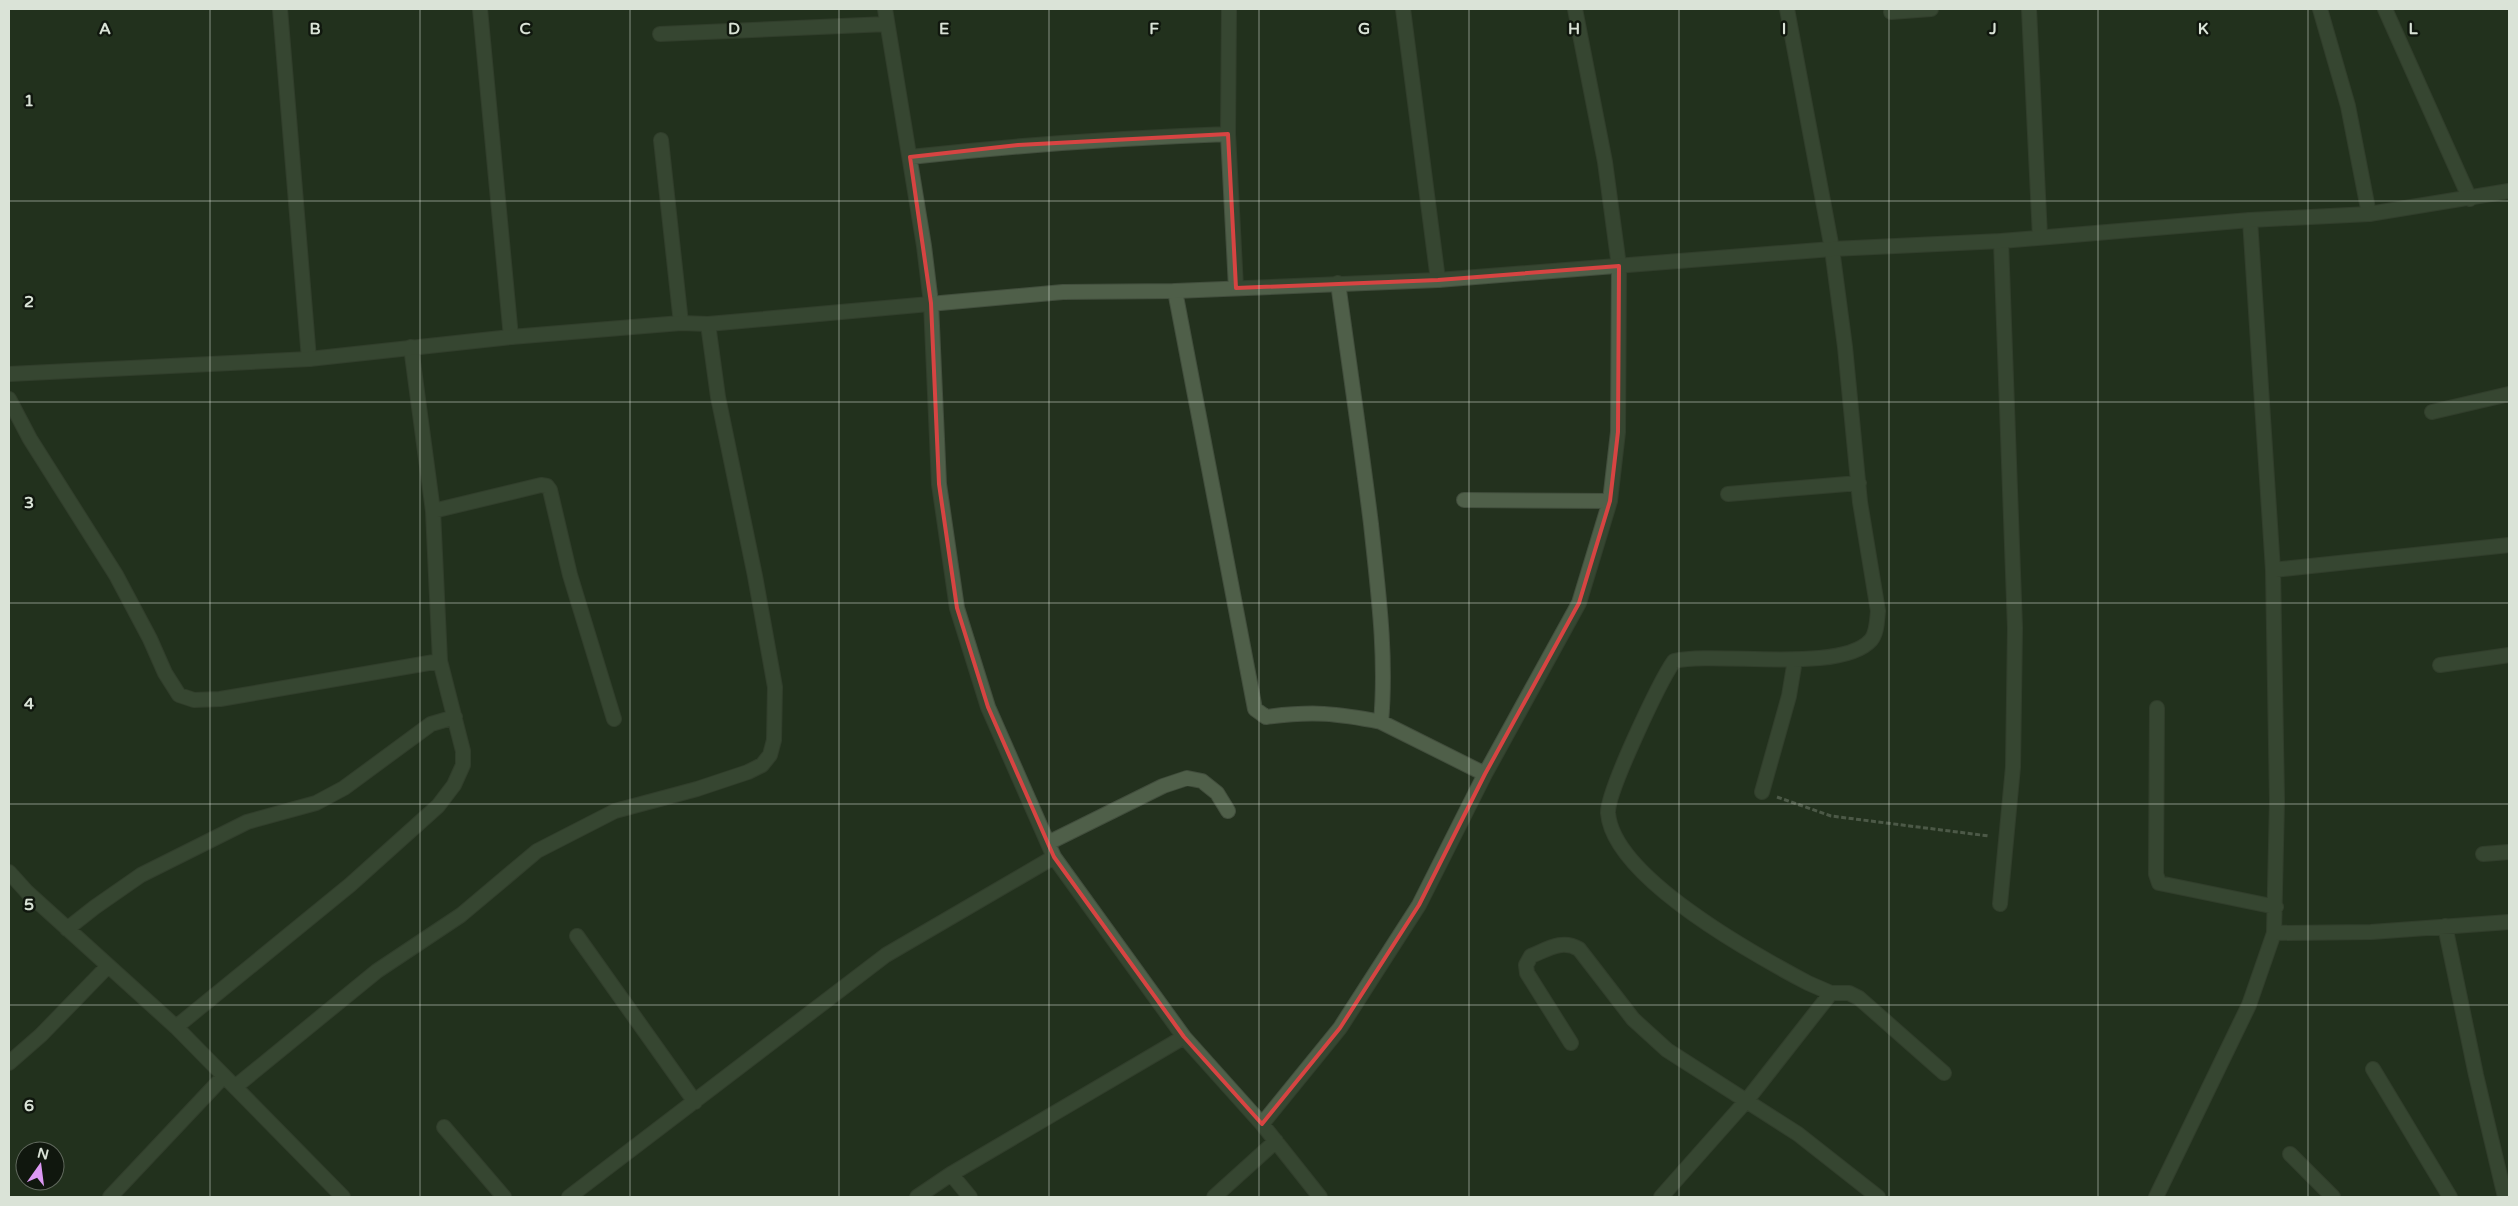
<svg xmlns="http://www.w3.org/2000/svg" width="2518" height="1206" font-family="'Varela Round',sans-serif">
  <rect width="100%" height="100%" fill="#23311e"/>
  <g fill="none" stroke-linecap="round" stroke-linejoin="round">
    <g stroke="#424e3d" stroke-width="16">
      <path id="minor" d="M280,9L309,359
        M480,9L511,337
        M885,9L924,246L931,303L939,484L957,608L988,707L1054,857L1184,1037L1262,1124L1320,1197
        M1229,9L1228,134L1236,288
        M1403,9L1438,280
        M1787,9L1832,249L1845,347L1860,502L1878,611C1877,620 1877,633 1871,640C1841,674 1718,651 1674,661C1660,681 1607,792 1608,813C1613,877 1755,955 1808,983L1831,993H1849L1859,998L1944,1073
        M2029,9L2040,237
        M2320,9L2348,106L2369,214
        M2385,9L2470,199
        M1891,12L1931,9
        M660,34L887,24
        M661,140L681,323
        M910,157C1017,145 1120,138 1228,134
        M1175,291L1255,709L1266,717C1312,711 1336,713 1381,722C1387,656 1378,590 1371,524C1361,444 1349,363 1338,283
        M9,399L30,439L116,575L150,639L165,673L179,695L194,700L220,699L440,661
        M2432,412L2509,394
        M1728,494L1859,483
        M1464,500L1610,501
        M433,511L541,485L547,486L550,490L570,575L614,719
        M2273,570L2509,545
        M2440,665L2509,655
        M2157,708L2156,874L2159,883L2276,907
        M1381,722L1485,774
        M1762,792L1789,696L1795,660
        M1048,843L1163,786L1187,778L1202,781L1217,793L1228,811
        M2483,854L2509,852
        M9,872L27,892L176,1027L343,1197
        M2000,904L2013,767L2015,628L2001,241
        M2445,926L2476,1075L2505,1197
        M67,929L95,907L141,875L247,822L316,803L344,788L431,724L455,717
        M2274,933L2371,932L2509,922
        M577,936L695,1102
        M176,1027L350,885L438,806L454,785L463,765V751L440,661L433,511L411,347
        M1571,1043L1527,973L1526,965L1531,956C1548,949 1562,939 1579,949L1633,1019L1667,1050L1798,1134L1878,1197
        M9,1063L41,1035L108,966
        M2373,1069L2450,1197
        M235,1087L377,971L461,915L537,851L615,811L697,789L748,772L762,765L770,755L774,740L775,687L755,576L718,397L708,324
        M1262,1124L1340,1028L1419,905L1485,774L1579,603L1610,501L1618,432L1619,266L1605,162L1575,9
        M444,1127L504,1197
        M2290,1154L2333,1197
        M951,1174L970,1197
        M110,1197L224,1076
        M569,1197L886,955L1054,857
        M917,1197L951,1174L1184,1037
        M1214,1197L1276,1141
        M1661,1197L1747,1100L1831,993
        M2156,1197L2249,1005L2274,933L2277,801L2273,570L2250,220"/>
    </g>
    <g stroke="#424e3d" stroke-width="16">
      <path id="tertiary" d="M9,374L309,359L511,337L681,323L708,324L1063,292L1175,291L1438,280L1832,249L2001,241L2250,220L2369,214L2509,191"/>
    </g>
    <path stroke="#7e897a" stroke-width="3" stroke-dasharray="5 2.5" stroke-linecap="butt" d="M1777,797L1831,816L1989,836"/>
    <use href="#minor" stroke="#4f5f49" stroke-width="14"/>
    <use href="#tertiary" stroke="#4f5f49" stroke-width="14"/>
  </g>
  <path d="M0 0H2518V1206H0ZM1228,134L1236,288L1438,280L1619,266L1618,432L1610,501L1579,603L1485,774L1419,905L1340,1028L1262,1124L1184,1037L1054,857L988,707L957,608L939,484L931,303L910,157L1018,145Z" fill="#23311e" fill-opacity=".55" fill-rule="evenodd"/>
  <path fill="none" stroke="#d74442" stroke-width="4" stroke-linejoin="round" d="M1228,134L1236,288L1438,280L1619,266L1618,432L1610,501L1579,603L1485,774L1419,905L1340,1028L1262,1124L1184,1037L1054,857L988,707L957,608L939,484L931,303L910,157L1018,145Z"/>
  <path fill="none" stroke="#dae3d7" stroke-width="1" stroke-opacity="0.55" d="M210,9V1197M420,9V1197M630,9V1197M839,9V1197M1049,9V1197M1259,9V1197M1469,9V1197M1679,9V1197M1889,9V1197M2098,9V1197M2308,9V1197M9,201H2509M9,402H2509M9,603H2509M9,804H2509M9,1005H2509"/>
  <g font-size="16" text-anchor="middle" font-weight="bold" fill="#dae3d7" stroke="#10170e" stroke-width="5" stroke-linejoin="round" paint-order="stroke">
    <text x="105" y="34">A</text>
    <text x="315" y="34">B</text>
    <text x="525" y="34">C</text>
    <text x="734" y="34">D</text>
    <text x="944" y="34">E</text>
    <text x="1154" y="34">F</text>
    <text x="1364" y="34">G</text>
    <text x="1574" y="34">H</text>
    <text x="1784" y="34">I</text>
    <text x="1993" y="34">J</text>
    <text x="2203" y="34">K</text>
    <text x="2413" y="34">L</text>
    <text x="29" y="106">1</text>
    <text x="29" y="307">2</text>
    <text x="29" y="508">3</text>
    <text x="29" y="709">4</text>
    <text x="29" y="910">5</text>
    <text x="29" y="1111">6</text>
  </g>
  <rect width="2518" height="1206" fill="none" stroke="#dae3d7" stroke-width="20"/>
  <g transform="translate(40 1166) rotate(14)"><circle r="24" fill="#10170e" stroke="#61695e"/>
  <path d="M0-4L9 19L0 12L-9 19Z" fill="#dd99f4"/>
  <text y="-8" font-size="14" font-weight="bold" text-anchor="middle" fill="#dae3d7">N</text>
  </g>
</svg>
